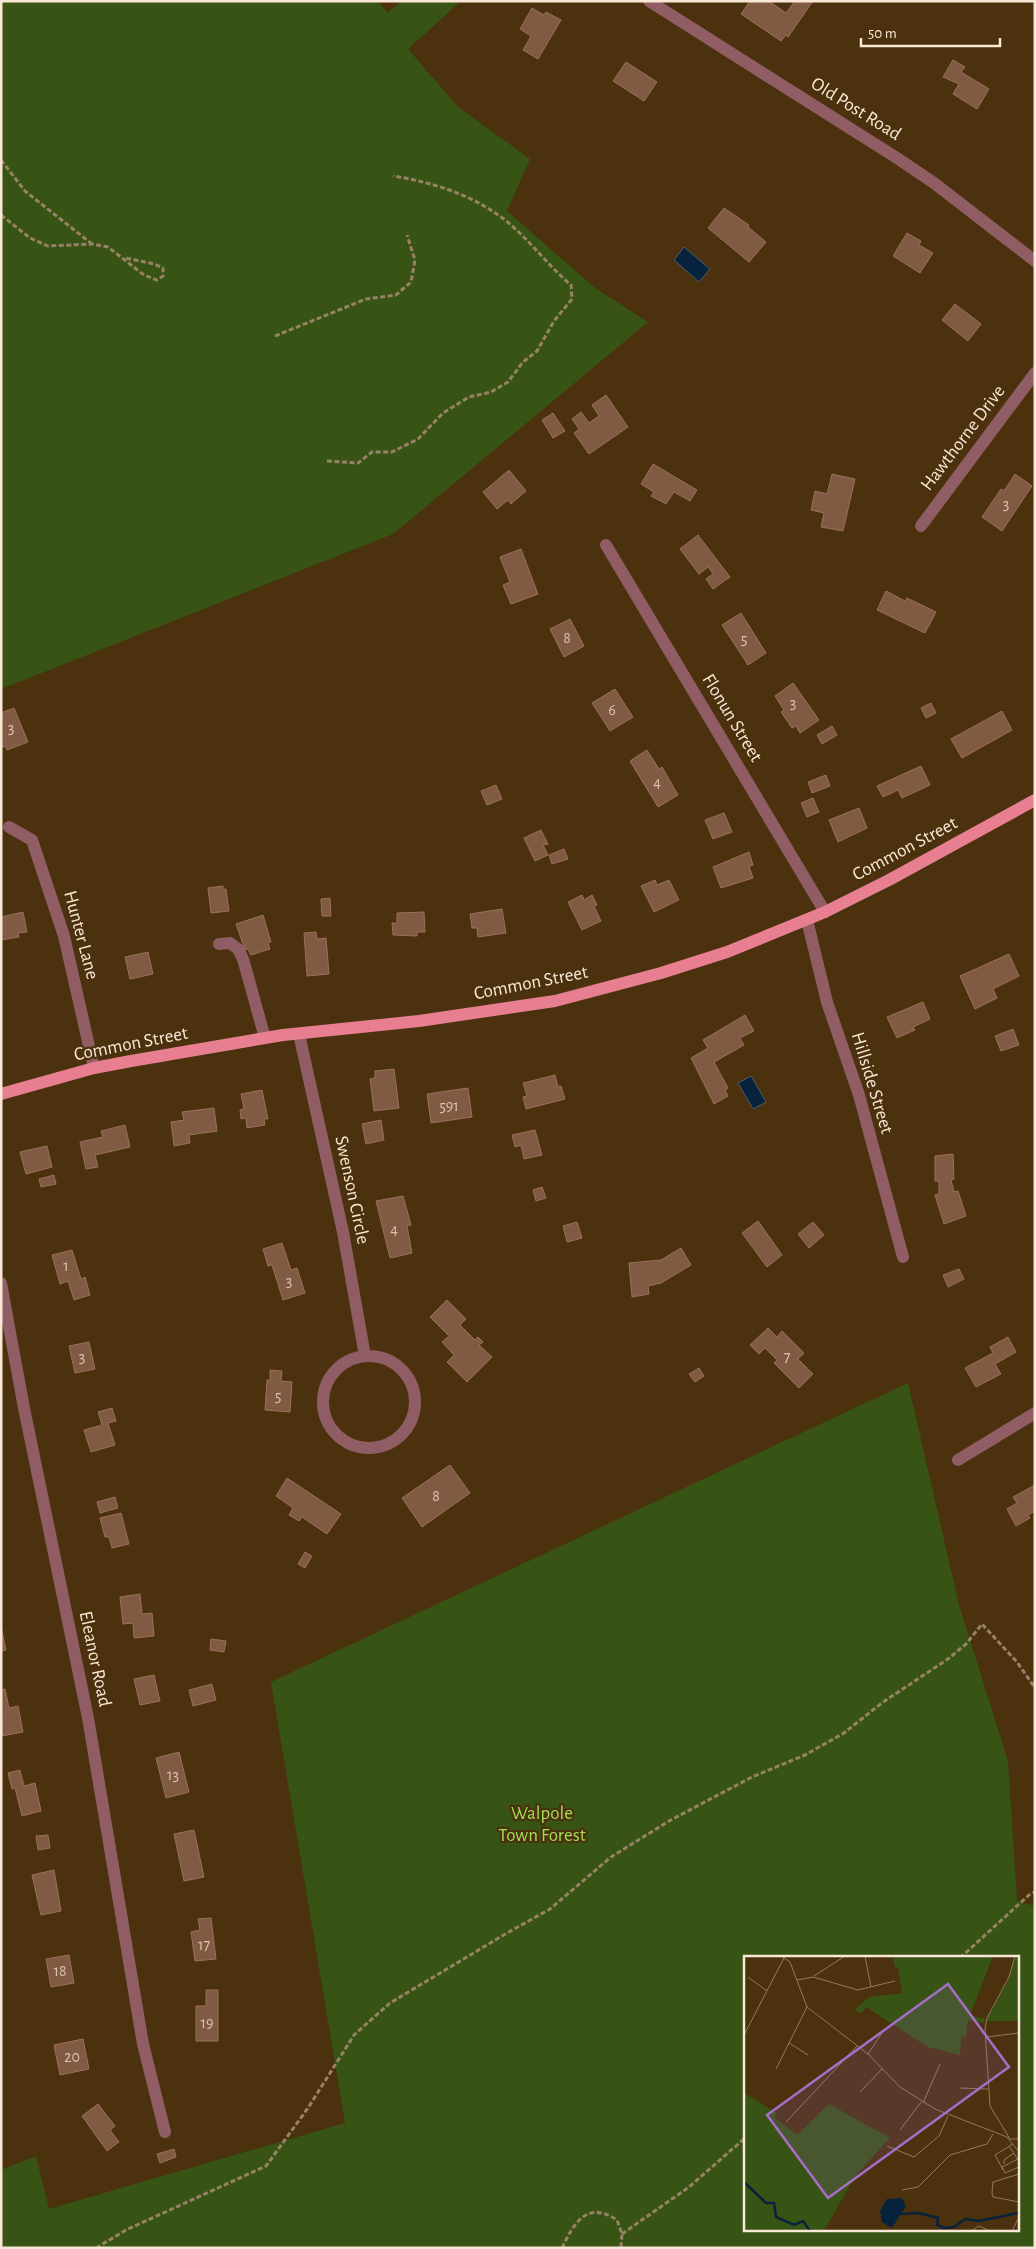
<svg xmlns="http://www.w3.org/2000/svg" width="1036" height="2249" font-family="'Alegreya Sans',sans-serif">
  <rect width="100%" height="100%" fill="#4b310d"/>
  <path fill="#385415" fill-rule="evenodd" d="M1,1H378L388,13L401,1H461L408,49L458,107L530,159L507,211L595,288L648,322L393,534L1,689Z
    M908,1383L959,1605L1008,1761L1017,1901L1035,1906V2248H1V2170L36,2156L49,2209L345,2123L271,1682ZM745,1958H1017V2230H745Z"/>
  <path fill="#06223d" stroke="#4f5d6b" d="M684,247L710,269L699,282L674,260Z
    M751,1076L766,1102L753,1109L738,1083Z"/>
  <path fill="#815a43" stroke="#9a715a" d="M750,1H769L786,13L795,1H813L788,37L786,35L781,41L741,14Z
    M532,8L544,15L546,12L561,20L538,59L523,50L531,36L520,29Z
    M953,60L965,67L961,72L989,89L977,109L953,94L959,84L943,77Z
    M626,62L657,82L644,101L613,81Z
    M724,208L749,225L748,227L766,242L749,262L708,228Z
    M907,233L921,241L919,245L933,253L920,273L893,256Z
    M955,304L981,324L968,341L942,320Z
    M606,395L628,427L589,454L574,433L579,429L572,419L581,412L589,423L599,416L592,405Z
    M553,413L565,431L553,438L542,420Z
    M653,464L697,490L690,501L674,492L666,504L651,496L654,492L641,484Z
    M509,470L526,491L511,504L508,500L497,509L483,492Z
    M832,474L855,479L843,531L821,527L824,513L811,510L815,491L827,494Z
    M1015,474L1032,486L1002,531L982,517L1001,489L1004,491Z
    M698,535L730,577L713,589L706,579L713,574L708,567L699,574L680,549Z
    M521,549L538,594L511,604L503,585L510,582L500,557Z
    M886,591L905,601L907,598L936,612L925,633L877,610Z
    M741,613L766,653L748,665L722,625Z
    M570,619L584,646L564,657L550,629Z
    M793,683L819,720L800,733L796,726L792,728L781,712L784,710L775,696Z
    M615,689L633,717L610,731L592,703Z
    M931,703L936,713L926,718L921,708Z
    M14,708L28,742L7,750L5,746L1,748V713Z
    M1002,711L1012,730L962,758L951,739Z
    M832,726L837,735L822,744L817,735Z
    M647,750L659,769L662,767L678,795L658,807L630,761Z
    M921,766L930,785L902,798L898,790L883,797L877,786Z
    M826,775L830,786L812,793L808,782Z
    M496,785L502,799L487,805L481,791Z
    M813,798L819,812L807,817L801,803Z
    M859,808L867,828L838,842L829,820Z
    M724,813L732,832L713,839L705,820Z
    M541,830L548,844L543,845L548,855L535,861L524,838Z
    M564,849L568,859L552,864L549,855Z
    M749,852L753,865L749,866L753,878L721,888L713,867Z
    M655,880L657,885L669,880L679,900L654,912L641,886Z
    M223,886V889H226L229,911L211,913L208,888Z
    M582,895L584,900L592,895L597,905L594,906L601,921L582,930L568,902Z
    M330,898L331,916H322L321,899Z
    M502,909L506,933L478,937L477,928H472L470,914Z
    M23,912L27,932L18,933L19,937L1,940V917Z
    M424,912L425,932H417V936L393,935L392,923H397V913Z
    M263,915L271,942L268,943L270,949L251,955L248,949L245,950L236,924Z
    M316,932L317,939L326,938L329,974L307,976L304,933Z
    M148,952L153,974L130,979L125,957Z
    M1009,954L1019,976L993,989L997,998L975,1009L960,976Z
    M923,1002L930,1019L913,1027L915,1030L897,1038L887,1017Z
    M745,1015L754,1031L740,1038L744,1045L714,1062L728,1088L725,1090L728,1096L714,1104L691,1058L708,1048L703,1040Z
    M1013,1029L1019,1045L1001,1051L995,1036Z
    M394,1069L399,1108L374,1111L370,1079L375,1078V1071Z
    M555,1075L558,1087L561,1086L565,1099L526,1109L523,1097L527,1096L523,1083Z
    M468,1088L472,1117L431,1123L427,1094Z
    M262,1090L268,1119H264L265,1125L247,1128L246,1118L241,1119L240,1110L244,1109L241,1094Z
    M214,1108L217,1131L189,1135L190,1143L174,1146L171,1122L184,1120L182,1112Z
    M381,1120L384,1140L366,1144L362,1124Z
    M125,1125L130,1147L95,1155L98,1167L86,1169L80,1142L103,1137L101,1131Z
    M535,1130L542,1155L524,1159L521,1145L515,1147L512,1135Z
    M47,1146L52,1167L26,1174L20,1152Z
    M953,1154L954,1179L951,1180L954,1192L958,1191L966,1216L944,1224L935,1195L939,1194V1181H935V1156Z
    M54,1175L56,1184L41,1187L39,1179Z
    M542,1187L546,1198L536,1201L533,1190Z
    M403,1196L411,1225L407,1226L412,1253L390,1258L376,1201Z
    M758,1221L782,1255L767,1267L742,1233Z
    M577,1222L582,1238L567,1242L563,1226Z
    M813,1222L824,1235L809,1248L798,1234Z
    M282,1243L291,1270L297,1268L305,1293L283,1300L272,1265L268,1266L263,1249Z
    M681,1248L691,1265L661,1283L648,1286L649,1294L632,1297L629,1263L661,1260Z
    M72,1250L81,1279L85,1277L90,1295L74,1300L68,1281L60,1284L52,1255Z
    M959,1269L964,1279L948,1287L943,1275Z
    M447,1300L466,1319L460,1325L475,1340L478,1337L483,1342L479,1345L492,1357L467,1382L447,1362L454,1355L442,1342L449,1336L430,1317Z
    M768,1328L777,1337L782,1331L804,1353L798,1359L813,1374L799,1388L774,1363L777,1360L765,1348L759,1354L750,1345Z
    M1008,1337L1016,1352L995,1364L1001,1374L976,1387L965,1368L993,1353L990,1347Z
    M89,1342L95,1369L75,1373L69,1346Z
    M699,1368L704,1376L695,1382L689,1374Z
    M270,1370L282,1371L281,1381L292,1382L290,1412L265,1410L267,1380H270Z
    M112,1408L116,1421L108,1423L115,1445L91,1452L84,1430L102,1425L98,1412Z
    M450,1465L470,1493L422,1527L402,1498Z
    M287,1478L341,1514L327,1534L302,1517L299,1521L289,1515L293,1508L276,1496Z
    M1035,1485V1511L1028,1515L1030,1518L1016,1526L1007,1509L1017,1503L1013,1497Z
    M115,1497L118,1508L100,1513L97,1502Z
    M121,1513L129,1544L112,1548L109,1537H105L100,1518Z
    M305,1552L312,1556L305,1568L298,1564Z
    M140,1594L142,1614L152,1613L154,1636L134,1638L133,1623L123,1624L120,1597Z
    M1,1626L6,1650L1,1651Z
    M211,1639L226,1641L224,1652L210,1650Z
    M154,1675L160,1701L140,1705L134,1679Z
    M212,1684L216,1700L193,1706L189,1690Z
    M5,1689L9,1708L18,1706L23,1732L2,1736L1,1690Z
    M179,1752L189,1792L166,1798L156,1758Z
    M20,1770L24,1786L35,1783L41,1811L22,1816L15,1788L12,1789L8,1773Z
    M194,1830L204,1877L184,1881L174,1834Z
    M48,1835L50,1848L38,1850L36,1836Z
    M54,1870L61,1911L41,1915L32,1875Z
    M211,1918L216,1959L195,1961L191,1932L200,1930L198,1919Z
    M69,1955L74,1983L51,1987L46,1959Z
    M206,1990H218V2041H196V2006H206Z
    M83,2039L89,2069L60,2075L54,2045Z
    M98,2104L115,2126L110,2130L119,2142L107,2151L82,2116Z
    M174,2149L176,2157L160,2163L157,2154Z"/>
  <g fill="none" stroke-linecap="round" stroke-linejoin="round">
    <path stroke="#988265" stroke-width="3" stroke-dasharray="5 2.5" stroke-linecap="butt" d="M1,160L25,191L92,244
      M1,215L30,238L48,246L92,244L108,247L144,275L157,280L163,276V268L154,264L125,258
      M275,336L366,299L396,295L411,282L415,260L407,235
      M327,461L358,463L372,452H392L418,439L443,413L469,397L491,392L508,382L523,362L537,351L554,321L572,299L571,285C546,264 527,236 501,217C470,194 431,182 393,176
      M960,1958L1029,1895L1035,1892
      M622,2234L689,2187L745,2138
      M96,2248L126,2230L266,2166L308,2108L354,2035L390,2003L507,1933L550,1909L611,1857L669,1821L752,1777L805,1755L844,1733L883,1702L948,1659L966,1644L982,1624L1017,1662L1035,1688
      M562,2248C574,2223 587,2200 617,2220L622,2234L621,2248"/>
    <path stroke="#915d65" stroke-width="12" d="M649,1L897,158L934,183L1035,261
      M921,526L1035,373
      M606,545L825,912
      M9,827L32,840L64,936L94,1068
      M807,920L827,1002L859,1095L903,1257
      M219,944L230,943L238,949L243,959L265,1038
      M299,1034L343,1232L365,1356
      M1,1283L24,1408L88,1718L143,2044L165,2132
      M323 1402a46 46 0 1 1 92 0a46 46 0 1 1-92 0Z
      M958,1460L1035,1413"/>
    <path stroke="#e87f90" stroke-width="12" d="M1,1094L94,1068L131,1061L283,1035L419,1021L555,1001L661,973L727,952L825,912L889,880L1035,800"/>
  </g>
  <g text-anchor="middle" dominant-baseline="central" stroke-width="4.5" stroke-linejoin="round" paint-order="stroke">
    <g font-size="16" fill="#dbc4b0">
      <text x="1006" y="504">3</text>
      <text x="567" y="638">8</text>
      <text x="744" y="639">5</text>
      <text x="793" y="703">3</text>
      <text x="612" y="710">6</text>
      <text x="11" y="728">3</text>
      <text x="657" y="782">4</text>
      <text x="449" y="1106">591</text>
      <text x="394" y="1229">4</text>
      <text x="66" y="1266">1</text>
      <text x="289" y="1281">3</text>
      <text x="82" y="1357">3</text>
      <text x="787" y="1357">7</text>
      <text x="278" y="1396">5</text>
      <text x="436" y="1496">8</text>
      <text x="173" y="1775">13</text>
      <text x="204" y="1945">17</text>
      <text x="60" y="1971">18</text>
      <text x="207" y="2023">19</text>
      <text x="72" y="2057">20</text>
    </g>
    <g font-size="19" fill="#f9e8d5" stroke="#4b310d">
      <text transform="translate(856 109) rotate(32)">Old Post Road</text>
      <text transform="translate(963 438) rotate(-53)">Hawthorne Drive</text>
      <text transform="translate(732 718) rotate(59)">Flonun Street</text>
      <text transform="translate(905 849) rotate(-28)">Common Street</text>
      <text transform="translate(81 935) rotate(75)">Hunter Lane</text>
      <text transform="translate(531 983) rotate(-11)">Common Street</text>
      <text transform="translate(131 1044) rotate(-11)">Common Street</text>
      <text transform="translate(872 1083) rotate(73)">Hillside Street</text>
      <text transform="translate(352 1190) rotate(78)">Swenson Circle</text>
      <text transform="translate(95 1659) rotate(78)">Eleanor Road</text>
    </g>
    <g font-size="19" fill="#9fe054" stroke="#4b310d">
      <text x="542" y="1813">Walpole<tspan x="542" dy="22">Town Forest</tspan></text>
    </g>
  </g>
  <g transform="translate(744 1956)">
    <rect width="275" height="275" fill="#4b310d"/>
    <path d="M148,0H249L226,59L241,63L240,67L224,64L222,80L217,81L216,99L184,91L122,51L118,57L110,54L125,41L158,37L154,11H151ZM271,0H275V65H242L264,25ZM0,137L33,157L30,161L53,179L85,148L146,182L111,220L80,275H0Z" fill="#385415"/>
    <path d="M158,242L162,250L148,272L138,266L136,255L143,243Z" fill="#06223d"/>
    <path fill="none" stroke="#06223d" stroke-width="2.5" d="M0,226L22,247H30L32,261L50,269L59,265L66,275M157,258L175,257L194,262L193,269L200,272L210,271L221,263L235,265L274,257"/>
    <path fill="none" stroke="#917a5d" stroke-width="1" d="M37,0L46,6L63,51L124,98L156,131L191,153L263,181L275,196M121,0L127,31M271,0L265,21L243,62L241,73L246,150L266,183H275M70,20L101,0M4,21L23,35M53,24L69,21L114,34L151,25M0,79L41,0M242,81L275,77M45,87L64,99M124,98L138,77M32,113L63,51M216,132L244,133M116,136L138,113M179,147L196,108M42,166L113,90M156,174L177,146M143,190L170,201L195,180L204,160M265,190L275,205M274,203L258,211L261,217L275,211M260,208V204L270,197M259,214L251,199L269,188M275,218L249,226L248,237L249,241L275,246M158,234L174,231L206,199L243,188L249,178M227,275L235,270L246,275M268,275L275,261"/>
    <path fill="#a76ec7" fill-opacity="0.15" stroke="#a76ec7" stroke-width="2.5" d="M204,28L265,111L84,242L23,159Z"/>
    <rect width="275" height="275" fill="none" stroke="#f9e8d5" stroke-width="2.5"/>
  </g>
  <rect width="1036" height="2249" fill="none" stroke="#f9e8d5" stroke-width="5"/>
  <path d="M861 38v8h139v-8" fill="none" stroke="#f9e8d5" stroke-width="2.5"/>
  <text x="868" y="38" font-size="15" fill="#f9e8d5" stroke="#4b310d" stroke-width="4" paint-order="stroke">50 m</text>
</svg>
